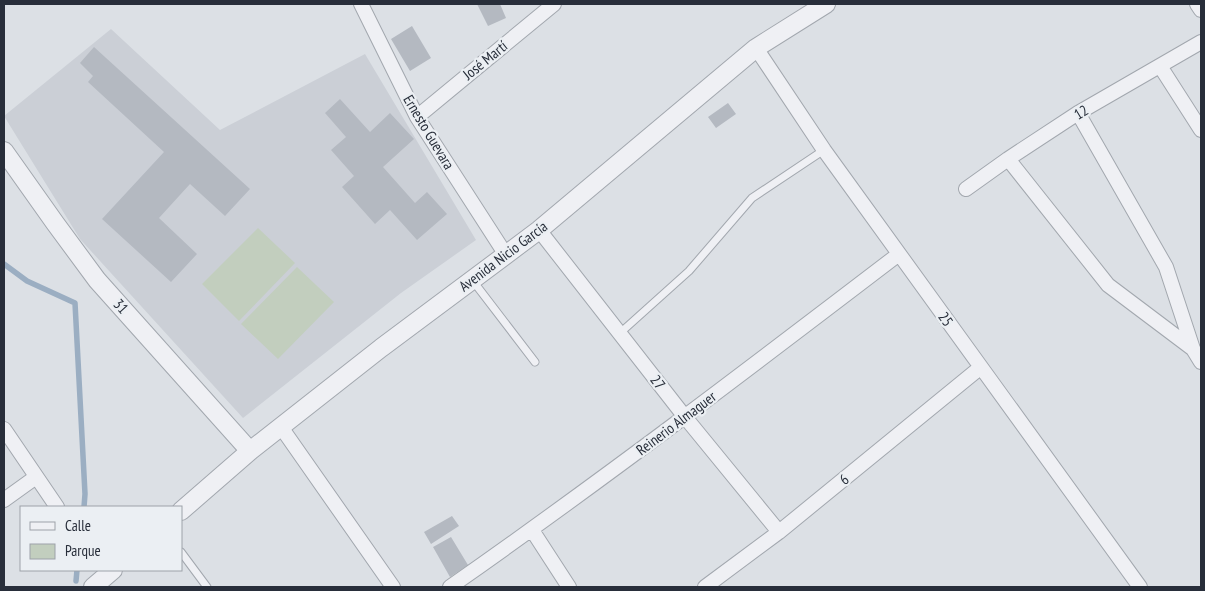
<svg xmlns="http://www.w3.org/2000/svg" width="1205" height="591" font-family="'PT Sans Narrow',sans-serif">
  <rect width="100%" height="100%" fill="#dce0e5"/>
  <path fill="#cbcfd6" d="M111,29L220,130L365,54L476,240L401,293L243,418L80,239L4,116Z"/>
  <path fill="#c2cebe" d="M258,228L295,263L239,321L202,284Z
    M297,267L334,302L278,359L241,324Z"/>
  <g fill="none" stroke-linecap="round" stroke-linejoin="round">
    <path stroke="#9baec2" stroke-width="5.5" d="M4,264L27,281L75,303L85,494L84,507
      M76,581L77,570"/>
  </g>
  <path fill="#b4b9c1" d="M477,4H500L506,18L488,26Z
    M412,26L431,58L410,71L391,39Z
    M94,47L250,189L225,216L190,184L159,218L197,254L171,282L102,219L164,152L88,82L93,76L80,63Z
    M340,99L370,132L390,113L414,139L383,167L415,203L427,192L447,214L417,240L390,210L375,224L342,187L354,176L331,150L346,137L325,113Z
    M728,103L736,114L716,128L708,117Z
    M452,516L459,526L431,544L424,532Z
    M451,537L468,565L450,577L433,547Z"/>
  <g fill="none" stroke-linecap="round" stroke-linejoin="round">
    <g stroke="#a2a7ae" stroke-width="9">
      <path id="service" d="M473,281L535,362
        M620,333L689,271L752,198L824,150
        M181,552L207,587"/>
    </g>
    <g stroke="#a2a7ae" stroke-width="16">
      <path id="minor" d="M361,4L417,117L506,255
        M1197,4L1201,10
        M756,48L824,150L1140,587
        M1160,66L1201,130
        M1078,113L1166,267L1193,349L1201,362
        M417,117L554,4
        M1008,159L1108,285L1193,349
        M966,189L1008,159L1078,113L1201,42
        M539,230L685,417L779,532
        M281,427L393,587
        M4,429L57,507
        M4,500L36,477
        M532,530L569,587
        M450,587C603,480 751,367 899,254
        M705,587L779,532L981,367"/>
    </g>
    <g stroke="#a2a7ae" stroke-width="20">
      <path id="tertiary" d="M4,151L55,223L97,280L250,451
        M181,511L250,451L381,348L539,230L756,48L826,4
        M93,587L113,570"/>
    </g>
    <use href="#service" stroke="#eff0f4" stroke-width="7"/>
    <use href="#minor" stroke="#eff0f4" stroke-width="14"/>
    <use href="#tertiary" stroke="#eff0f4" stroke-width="18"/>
  </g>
  <g text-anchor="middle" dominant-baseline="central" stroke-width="4.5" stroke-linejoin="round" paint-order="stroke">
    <g font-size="15" fill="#282e3a" stroke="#ebeff3">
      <text transform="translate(485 60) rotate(-39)">José Martí</text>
      <text transform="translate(1081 112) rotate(-31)">12</text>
      <text transform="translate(429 132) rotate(59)">Ernesto Guevara</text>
      <text transform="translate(503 256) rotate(-37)">Avenida Nicio García</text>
      <text transform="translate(121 306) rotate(48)">31</text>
      <text transform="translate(946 319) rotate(54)">25</text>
      <text transform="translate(658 382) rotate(52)">27</text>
      <text transform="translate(676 423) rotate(-37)">Reinerio Almaguer</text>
      <text transform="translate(844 479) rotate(-39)">6</text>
    </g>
  </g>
  <rect width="1205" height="591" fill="none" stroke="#282e3a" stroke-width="10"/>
  <rect x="20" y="506" width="162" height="65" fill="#ebeff3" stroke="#9da2a9"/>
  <rect x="30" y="522" width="25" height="8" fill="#eff0f4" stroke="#9da2a9"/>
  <text x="65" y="531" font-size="15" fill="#282e3a">Calle</text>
  <rect x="30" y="544" width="25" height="15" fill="#c2cebe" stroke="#9da2a9"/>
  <text x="65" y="556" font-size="15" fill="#282e3a">Parque</text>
</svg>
